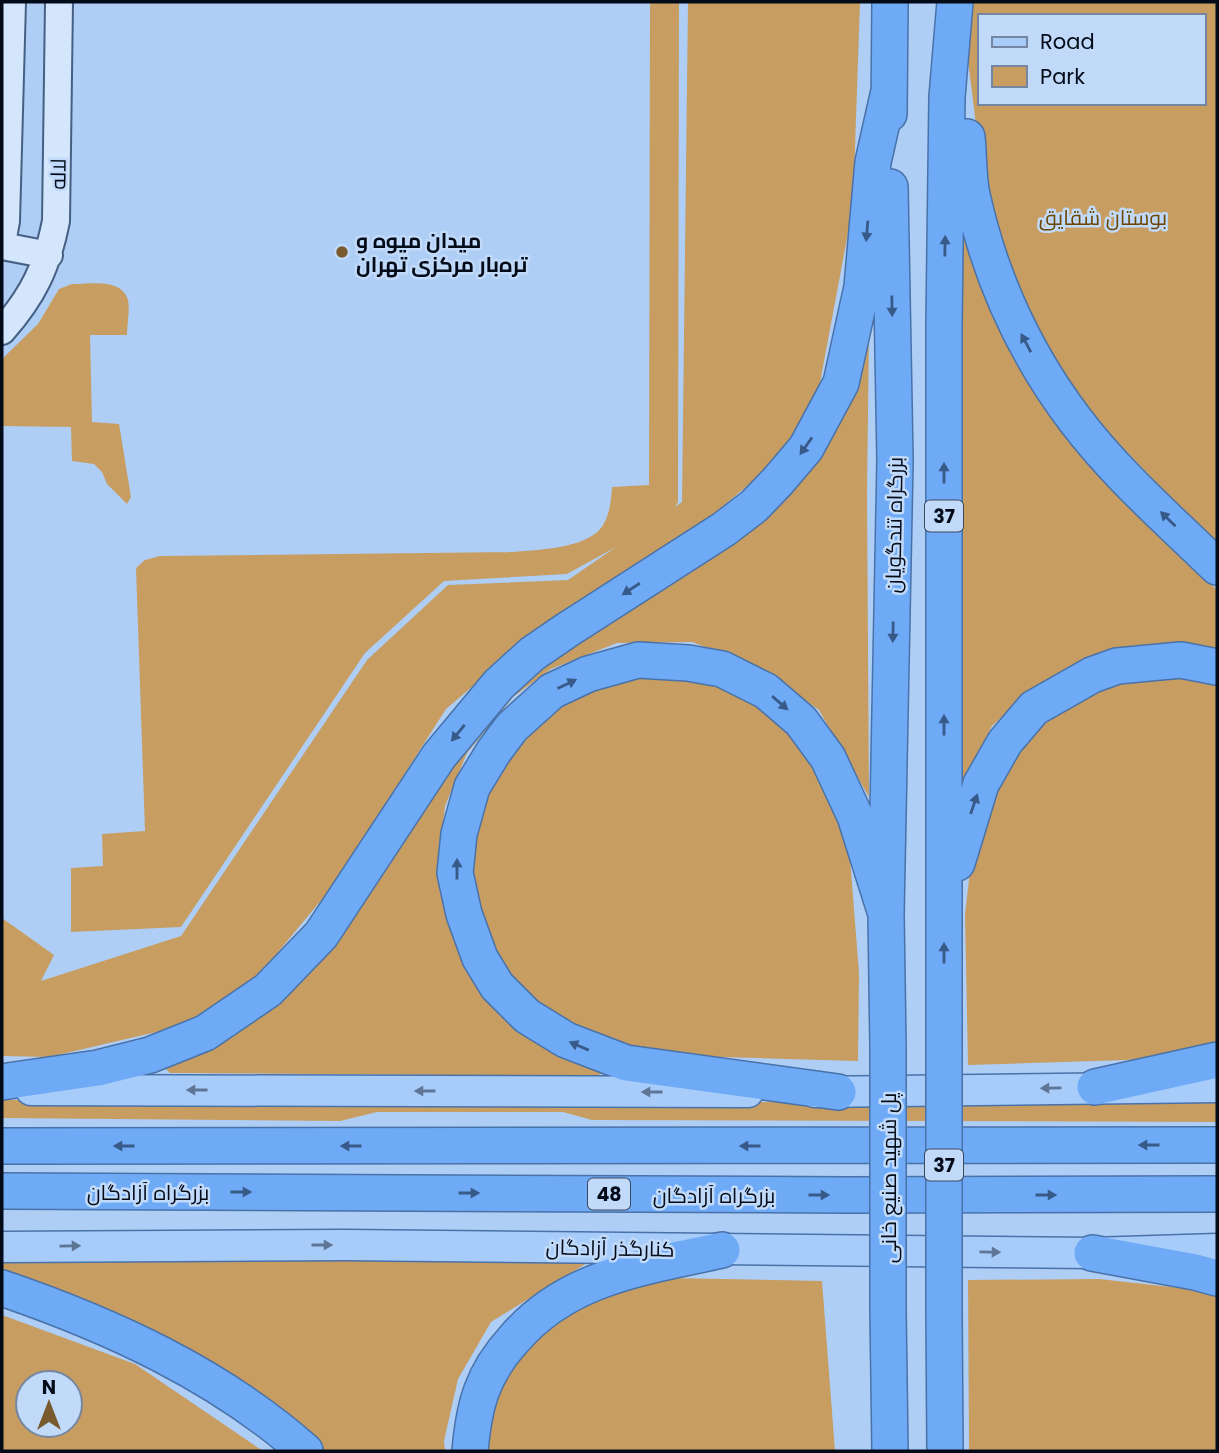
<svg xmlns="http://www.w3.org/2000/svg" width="1219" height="1453" font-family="Poppins,Cairo,sans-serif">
  <rect width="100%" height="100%" fill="#afcef5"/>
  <path fill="#c79d62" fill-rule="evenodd" d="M650,2H679L678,502L675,507L682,502L688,2H860L853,206L814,415L766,470L704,522L534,634L446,709L333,886L254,981L178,1027L49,1057L2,1056V918L54,955L41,981L181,936L367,660L448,585L568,580L616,547L567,574L444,581L365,653L181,927L71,932V868L103,866L102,834L145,831L136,568L145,560L160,556L511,552C536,550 576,549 596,533C609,523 611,502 612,487L649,485Z
    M971,2H1217V547L1096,419L1065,377L992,255L968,60ZM979,16H1203V103H979Z
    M960,232L966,236L992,316L1027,381L1072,438L1178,552L1217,590V651L1204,646L1137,645L1089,656L1030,690L992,726L955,797Z
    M72,284C90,284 122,278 128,300C130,310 127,324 127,335H90L92,422L119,424L131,497L127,504L107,484L102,472L94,464L72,461L71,427L2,426V359L38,324L59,289Z
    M869,332L867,493L869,797L819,710L758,667L692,642L617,643L551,669L513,697L467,753L445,806L437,876L447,921L481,993L500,1016L553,1052L608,1072L595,1076L170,1073L164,1067L252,1020L508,689L761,517Z
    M1171,673L1217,685V1045L1175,1056L1127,1060L968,1065L965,914L972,854L984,797L1058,701L1119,678Z
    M613,675L716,679L763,700L807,745L848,832L859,973L858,1061L656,1055L554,1022L511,980L471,904L470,834L476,807L521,727Z
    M2,1100L1217,1103V1122L592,1120L563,1112H377L340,1121L2,1118Z
    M2,1258L592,1260L491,1322L458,1379L444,1441L445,1451H314L2,1275Z
    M668,1278L822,1281L835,1451H478L509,1358L582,1301Z
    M1099,1279L1180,1288L1217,1296V1451H969L968,1280Z
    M2,1315L135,1364L263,1451H2ZM28,1383H70V1425H28Z"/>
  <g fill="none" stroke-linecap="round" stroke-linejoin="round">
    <g stroke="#456083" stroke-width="30">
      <path id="secondary" d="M2,243L6,221L12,2
        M2,246L49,255
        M2,331C33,296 47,267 56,221L59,2"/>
    </g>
    <g stroke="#4972a9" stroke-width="33">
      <path id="primary" d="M31,1090L748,1092
        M815,1092L1217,1087
        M2,1247L344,1245L1092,1253L1217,1249"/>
    </g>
    <g stroke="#4972a9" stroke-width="38">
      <path id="highway" d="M889,114L890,2
        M967,137C969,156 968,177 972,195C990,277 1025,354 1076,421C1117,475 1169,520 1217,567
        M957,863L981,784L1005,742L1034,708L1092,675L1117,666L1181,660L1217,667
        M944,1021V323L947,97L955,2
        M888,1047L886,914L895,460L890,187
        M2,1082L98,1068L150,1055L205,1033L268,990L321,935L439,756L499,684L532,654L567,630L724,529L754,506L778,481L806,448L841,383L862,287L873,162L889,91
        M1095,1087L1217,1060
        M838,1092L626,1063L566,1040L527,1016L497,986L480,958L464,914L455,873L459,834L472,787L494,751L512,727L552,691L588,674L638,660L688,663L722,669L766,691L801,721L828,758L855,816L886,914
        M2,1146L1217,1145
        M2,1191L847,1195L1217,1194
        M1092,1253L1195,1272L1217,1278
        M2,1288C110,1325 218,1374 305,1451
        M888,1309L890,1451
        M944,1310L945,1451
        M470,1451C474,1405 482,1374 514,1339C568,1276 645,1267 722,1250"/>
    </g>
    <use href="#secondary" stroke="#d4e6fc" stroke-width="26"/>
    <use href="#primary" stroke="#a8ccfa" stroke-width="30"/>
    <use href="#highway" stroke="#6eaaf6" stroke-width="35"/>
    <g stroke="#4972a9" stroke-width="38" stroke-linecap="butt">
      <path id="highway-bridge" d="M888,1047V1309
        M944,1310V1021"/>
    </g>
    <use href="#highway-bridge" stroke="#6eaaf6" stroke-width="35"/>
  </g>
  <defs><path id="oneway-solid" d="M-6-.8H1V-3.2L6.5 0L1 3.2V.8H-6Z" transform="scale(1.75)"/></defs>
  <g fill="#385a88">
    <use href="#oneway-solid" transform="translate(867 231) rotate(95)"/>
    <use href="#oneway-solid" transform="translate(945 246) rotate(-89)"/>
    <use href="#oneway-solid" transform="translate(892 306) rotate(89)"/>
    <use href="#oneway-solid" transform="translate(1026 343) rotate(-118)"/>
    <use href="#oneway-solid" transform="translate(806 446) rotate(125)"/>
    <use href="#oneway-solid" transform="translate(944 473) rotate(-90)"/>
    <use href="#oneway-solid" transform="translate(1168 519) rotate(-136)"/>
    <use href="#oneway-solid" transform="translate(631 589) rotate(147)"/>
    <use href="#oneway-solid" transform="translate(893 632) rotate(91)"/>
    <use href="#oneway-solid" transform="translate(567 684) rotate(-26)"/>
    <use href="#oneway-solid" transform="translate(780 703) rotate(41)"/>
    <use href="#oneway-solid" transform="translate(944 725) rotate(-90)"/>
    <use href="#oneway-solid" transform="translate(458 733) rotate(129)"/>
    <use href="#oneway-solid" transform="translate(974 804) rotate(-71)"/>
    <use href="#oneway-solid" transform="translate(457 869) rotate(-90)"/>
    <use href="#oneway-solid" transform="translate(944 953) rotate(-90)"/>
    <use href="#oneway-solid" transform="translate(579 1046) rotate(-157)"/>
    <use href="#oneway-solid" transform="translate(1149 1145) rotate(180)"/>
    <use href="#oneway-solid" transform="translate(124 1146) rotate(180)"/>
    <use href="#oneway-solid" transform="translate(351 1146) rotate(180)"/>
    <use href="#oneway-solid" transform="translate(750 1146) rotate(180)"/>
    <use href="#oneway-solid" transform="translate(241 1192)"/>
    <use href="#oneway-solid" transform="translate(469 1193)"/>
    <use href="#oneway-solid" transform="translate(819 1195)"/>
    <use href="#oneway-solid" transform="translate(1046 1195)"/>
  </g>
  <g fill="#5e7595">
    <use href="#oneway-solid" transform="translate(1051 1088) rotate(179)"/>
    <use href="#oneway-solid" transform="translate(197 1090) rotate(-180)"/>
    <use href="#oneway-solid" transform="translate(425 1091) rotate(-180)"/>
    <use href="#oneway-solid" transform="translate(652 1092) rotate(-180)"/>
    <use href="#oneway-solid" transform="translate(322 1245)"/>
    <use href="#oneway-solid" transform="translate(70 1246) rotate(-1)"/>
    <use href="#oneway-solid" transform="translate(990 1252) rotate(1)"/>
  </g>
  <circle fill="#785a2e" stroke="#c1dafa" stroke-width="2.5" cx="342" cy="252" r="7"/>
  <g text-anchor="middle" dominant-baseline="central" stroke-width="5" stroke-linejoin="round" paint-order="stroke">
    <g fill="#c1dafa" stroke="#3c495c" stroke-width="2">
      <rect x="925" y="500.5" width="38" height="31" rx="5"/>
      <rect x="925" y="1149.5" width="38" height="31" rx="5"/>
      <rect x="588" y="1178.5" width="42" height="31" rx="5"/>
    </g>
    <g font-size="19" font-weight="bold" fill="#030b19">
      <text x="944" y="516">37</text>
      <text x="944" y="1165">37</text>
      <text x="609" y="1194">48</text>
    </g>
    <g font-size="21" fill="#030b19" stroke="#c1dafa">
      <text transform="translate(58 174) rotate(-89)">لاله</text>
      <text transform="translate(894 525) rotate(-89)">بزرگراه تندگویان</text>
      <text transform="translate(888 1178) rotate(-90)">پل شهید صنیع خانی</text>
      <text x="148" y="1192">بزرگراه آزادگان</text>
      <text x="714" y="1195">بزرگراه آزادگان</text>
      <text transform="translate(610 1248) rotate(1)">کنارگذر آزادگان</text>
    </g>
    <g font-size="21" fill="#6b4600" stroke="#c1dafa">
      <text x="1103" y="217">بوستان شقایق</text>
    </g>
    <g font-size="21" font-weight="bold" fill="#030b19" stroke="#c1dafa" text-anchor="start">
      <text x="356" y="240">میدان میوه و<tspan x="356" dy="24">تره‌بار مرکزی تهران</tspan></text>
    </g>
  </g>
  <rect width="1219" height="1453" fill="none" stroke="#030b19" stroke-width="7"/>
  <rect x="978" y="14" width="228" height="91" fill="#c1dafa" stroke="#7587a0" stroke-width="2"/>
  <rect x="992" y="37" width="35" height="10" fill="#a8ccfa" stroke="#7587a0" stroke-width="2"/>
  <text x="1040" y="49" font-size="21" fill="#030b19">Road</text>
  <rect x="992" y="66" width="35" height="21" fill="#c79d62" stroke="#7587a0" stroke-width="2"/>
  <text x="1040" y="84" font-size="21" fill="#030b19">Park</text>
  <g transform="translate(49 1404)"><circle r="33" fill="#c1dafa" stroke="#7587a0" stroke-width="2"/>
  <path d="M0-5L12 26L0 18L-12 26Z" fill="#785a2e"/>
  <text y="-10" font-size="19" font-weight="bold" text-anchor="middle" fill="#030b19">N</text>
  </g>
</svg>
